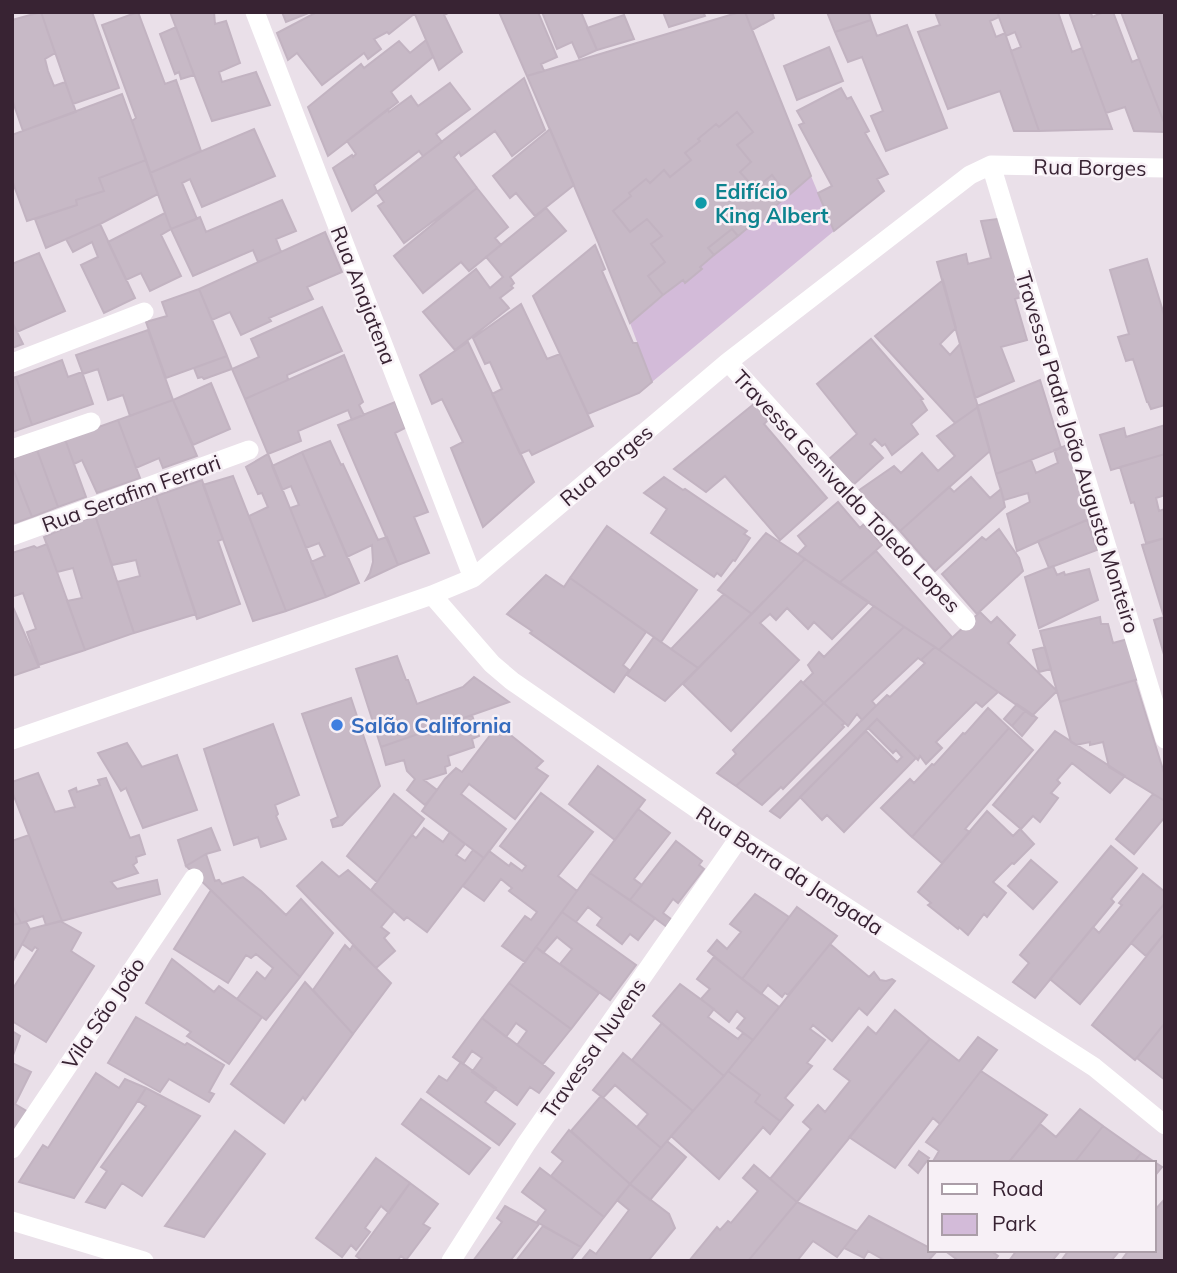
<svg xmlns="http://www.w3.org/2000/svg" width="1177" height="1273" font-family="Mulish,sans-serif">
  <rect width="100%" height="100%" fill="#eae0e9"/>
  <path fill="#d3bbd9" d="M811,176L834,231L652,382L630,323L683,280L686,283L701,269L700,267L751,225L754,227L772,213L770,210Z"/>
  <path fill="#c7b9c6" stroke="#c2b3c1" stroke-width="2" d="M41,12L55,53L45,59L48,71L54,86L65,82L76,112L23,131L12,99V20Z
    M41,12H92L119,88L73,104Z
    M138,12L165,84L176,80L201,151L150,173L132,121L136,118L102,25Z
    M170,12H214L215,24L226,21L240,63L219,72L222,82L256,72L270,105L212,121Z
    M282,12H311L286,22Z
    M317,12H414V14L389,34L387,32L374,39L381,49L368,59L364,53L322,85L297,53L288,60L277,33Z
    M414,12H450L444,15L462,52L439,70Z
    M499,12H538L557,57L541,64L544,71L527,76Z
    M542,12H581L597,50L579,58L572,42L557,49Z
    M663,12H703L705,16L669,27Z
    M740,12H745L811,176L788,196L772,175L755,189L740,172L751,162L737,145L753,132L737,112L719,127L716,124L698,139L700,141L685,153L691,160L670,177L664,170L650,183L646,179L629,193L631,196L613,211L630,232L647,219L662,236L651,244L665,262L648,276L663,295L630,323L598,242L527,76Z
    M745,12H772L774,18L752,30Z
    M827,12H871L869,13L871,20L835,32Z
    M935,12H997L999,17L990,21L996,37L1005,33L1006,36L1039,131H1014L1000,91L948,109L918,32L940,25Z
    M997,12H1058L1072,52L1082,48L1112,129L1039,131L1011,51L1021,47L1015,32L1006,36Z
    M1069,12H1091L1092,17L1104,12H1113L1132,62L1139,59L1165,125V132L1134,131L1125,107L1106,113Z
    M1121,12H1165V125L1139,59Z
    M624,15L634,39L597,50L587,28Z
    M871,20L877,36L907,25L947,128L886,151L871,116L883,111L862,57L848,62L835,32Z
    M176,27L194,75L181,79L179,72L175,74L160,34Z
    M426,40L433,57L391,92L398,102L328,156L308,107L361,64L364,68L399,41L410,53Z
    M829,47L843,81L797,100L784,66Z
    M524,78L545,130L512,156L495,131L461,156L459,152L454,157L477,188L404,243L378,206L384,202L377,192Z
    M450,83L470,109L436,134L442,142L423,156L419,151L374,185L377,192L352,211L333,168L352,155L353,157L356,154L347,141L388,109L389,112L411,96L418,106Z
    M841,88L847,99L851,97L869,131L865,133L888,174L877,179L884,191L834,231L818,193L832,186L799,125L804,123L797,111Z
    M122,94L146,160L99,178L104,191L76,200L77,205L27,221L12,180V135Z
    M737,112L753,132L737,145L751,162L740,172L755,189L772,175L788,196L770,210L773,212L754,228L751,225L738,236L732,229L708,248L714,255L700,267L702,269L685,283L683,280L663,295L648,276L665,262L651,244L662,236L647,219L630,232L613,211L631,196L629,193L646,179L650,183L664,170L670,177L691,160L685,153L700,141L698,139L716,124L719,127Z
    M254,129L275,176L202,207L190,179L182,183L197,219L171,229L150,173Z
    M550,129L574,185L535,216L516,193L510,198L493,176Z
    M146,160L158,194L100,224L46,248L35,219L77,205L76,200L104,191L99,178Z
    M477,188L508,227L495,238L501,245L469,271L461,262L423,293L394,256Z
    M282,200L296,231L276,239L281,252L258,262L253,250L193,276L171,229L200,217L206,232Z
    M546,208L566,231L510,277L514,283L511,286L513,288L500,298L509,308L455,350L423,312L476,269L490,288L503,277L486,257Z
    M165,213L171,229L161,235L181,276L150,291L141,273L126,280L108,242Z
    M1005,218L1027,295L1015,299L1027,340L1001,347L1014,381L975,398L937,262L966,254L968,264L991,258L981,221Z
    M100,224L135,298L104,313L81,265L98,257L92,242L73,252L66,239Z
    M732,229L738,236L714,255L708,248Z
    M325,232L342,272L307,287L313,299L269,318L271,321L241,335L230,312L212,320L199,289Z
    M595,245L605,269L602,271L633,343H637L652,382L639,393L588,414L533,296Z
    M39,253L65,311L17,332L12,322V264Z
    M1147,259L1165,318V405L1151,409L1148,402H1147L1133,359L1126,361L1118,337L1129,334L1110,270Z
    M943,280L956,328L940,344L950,355L960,344L978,407L955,423L875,336Z
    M199,289L227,356L166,378L146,322L167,316L162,302Z
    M521,304L547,359L560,354L593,426L532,455L529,450L520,454L492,394L502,389L490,362L485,364L473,338Z
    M322,307L342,351L287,375L288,380L245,399L232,369L259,357L251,339Z
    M12,322L23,344L12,348Z
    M148,330L173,400L130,416L123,395L108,400L98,369L83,374L76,355Z
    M871,339L923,399L921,400L927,410L911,424L918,434L892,455L885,444L882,446L875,439L870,444L883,458L853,485L829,459L857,434L817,384Z
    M468,342L534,482L483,527L451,448L463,442L442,399L432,404L420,375Z
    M344,355L363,402L359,405L364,415L352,420L348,410L298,431L301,441L268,454L245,399Z
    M227,356L232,369L204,379L202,377L198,378L194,368Z
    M62,360L68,377L82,372L93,404L32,425L16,377Z
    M16,377L32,425L12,432V378Z
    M1040,380L1061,448L996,474L977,406Z
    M211,383L230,429L193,445L173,400Z
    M173,400L197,456L163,468L159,458L136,468L118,420Z
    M395,402L405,428L395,433L428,512L414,517L429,553L398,565L338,425Z
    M755,403L770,418L764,424L827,498L780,540L725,476L706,492L674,469Z
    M978,407L990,451L900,531L883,513L880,516L858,491L894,466L901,473L922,453L938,471L955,456L937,436Z
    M118,420L140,478L97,493L82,460L74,464L65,439Z
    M1165,425V454L1111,470L1100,435L1124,428L1126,437Z
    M65,439L86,497L58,507L37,450Z
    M330,441L341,465L343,464L378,540L387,537L398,565L366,580L370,573L373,562L372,545L347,557L302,452Z
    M1070,444L1091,518L1017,551L1007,514L1030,502L1028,493L1004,500L996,474L1031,460L1036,473L1058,463L1054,450Z
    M37,450L58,507L32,517L12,466V458Z
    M302,452L359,583L326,597L311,562L325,556L319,543L306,548L290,508L299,505L291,486L282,490L272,466Z
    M268,454L326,597L286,611L249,516L268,507L262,493L258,494L246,467Z
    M1165,454V495L1156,498L1159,511L1165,509V538L1146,543L1134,502L1131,503L1120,467Z
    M12,466L32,517L12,524Z
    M233,476L286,611L253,621L203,485Z
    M664,477L683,490L685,489L747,531L744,534L750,538L735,561L733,560L721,576L717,573L714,577L651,533L667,509L644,493Z
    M971,477L990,498L1001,489L1005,507L935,571L900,531L949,487L954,492Z
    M202,480L223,539L218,541L240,604L197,619L156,496Z
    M156,496L196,614L134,633L117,582L140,576L136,560L112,565L95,515Z
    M838,502L860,528L864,524L882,545L839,583L798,554L806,546L798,536Z
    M95,515L134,633L85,650L67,601L82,598L73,568L57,572L44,537Z
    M1087,520L1097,550L1049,568L1038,541Z
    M607,526L697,590L661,642L570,578Z
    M999,529L1019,558L1023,571L977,614L942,574L982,537L986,540Z
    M766,533L805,559L752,614L718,590Z
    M1165,538V617H1164L1142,545Z
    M47,544L85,650L39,665L27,632L36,629L23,593L14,596L12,591V553L34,546L37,548Z
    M876,551L952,637L939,650L839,583Z
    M805,559L869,602L832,639L814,622L808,629L787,608L776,620L770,614L760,623L799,660L731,731L683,684Z
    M1053,566L1057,575L1064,572L1065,575L1089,569L1098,600L1039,628L1025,577Z
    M546,575L564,587L570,578L646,632L623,665L629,670L614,692L530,633L532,631L507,614Z
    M724,594L752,614L698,668L671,649Z
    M12,605L39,667L12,676Z
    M874,606L904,627L824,703L803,683L813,673L808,665L819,652L824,657Z
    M980,612L991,623L997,617L1015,635L1008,643L1057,691L1032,716L939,650Z
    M1100,617L1101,624H1108L1113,643L1128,639L1139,679L1060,702L1040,631Z
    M1164,617H1165V658L1154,620Z
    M904,627L935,647L921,660L918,658L872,701L876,706L862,720L857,714L848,726L824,703Z
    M654,637L698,668L665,701L627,675Z
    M935,647L998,692L982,707L976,702L936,742L942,748L926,764L920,756L918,760L877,719L780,818L770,811L887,695L890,697L925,663L921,660Z
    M1045,647L1051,669L1039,672L1033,650Z
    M397,656L406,680H408L417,704L463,687L474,677L509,702L381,747L356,669Z
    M1135,680L1165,776V801L1109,767L1103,742L1090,745V742L1076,745L1071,742L1060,702Z
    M801,681L824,703L736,786L717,773L736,754L733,750Z
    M351,698L380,786L342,825L333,827L331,820L338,817L302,714Z
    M824,703L845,723L842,725L844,727L783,789L781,787L762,805L736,786Z
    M1017,704L1026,710L1012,726L1004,719Z
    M988,708L1009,728L912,837L881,808L910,779L914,783L932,764L934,765L963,733L965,734Z
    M1026,710L1037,718L1022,736L1012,726Z
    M472,715L479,736L472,739L474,747L448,756L450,765L445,767L446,773L424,780L437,790L425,805L407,790L415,779L407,771L404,760L386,765L381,747Z
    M877,719L916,758L844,832L827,815L822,820L800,797L866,731L897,762L902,757L896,750L893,753L868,728Z
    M273,724L299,795L275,805L278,814L276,816L286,839L261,847L258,837L234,845L204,749Z
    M498,725L543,761L536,768L548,776L515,819L469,784L461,794L506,829L484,858L422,811L445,779L456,768L462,772Z
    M1009,728L1033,750L965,829L970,832L942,863L912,837Z
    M1055,731L1125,776L1110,793L1072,763L1057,780L1060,783L1051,793L1058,798L1040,822L1033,816L1021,829L993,805Z
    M127,743L142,767L177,755L197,810L143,828L126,788L121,791L98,753Z
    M598,766L645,800L615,840L569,804Z
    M38,773L55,812L75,807L69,791L76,788L77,792L100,785L98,780L106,778L130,838L139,835L145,854L136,857L137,862L133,865L138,873L111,882L117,889L157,880L160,894L62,921L12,791V782Z
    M541,793L593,832L558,876L577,891L525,962L502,946L525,916L531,920L537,912L509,891L512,888L501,879L484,901L463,886L489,851L509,866L511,863L522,871L526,866L500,846Z
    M394,794L424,819L377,882L347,856Z
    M1153,794L1165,801V817L1134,854L1116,839Z
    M638,809L670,833L634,879L642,885L630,900L590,873Z
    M987,811L1013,836L1020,829L1034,844L1014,864L1012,863L993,882L1006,893L987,917L984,914L968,935L959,927L958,929L928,905L931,903L918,892Z
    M211,828L220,850L206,854L186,866L178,840Z
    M424,828L443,842L450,832L465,844L456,855L465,861L473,850L484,858L427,932L407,917L404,920L371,890L412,835L416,838Z
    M29,835L62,921L46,925L43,916L21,923L12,905V841Z
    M676,841L702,861L699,865L704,869L678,903L673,899L663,913L671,919L667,927L630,900Z
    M1111,846L1137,868L1111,899L1114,902L1035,998L1013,982L1029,963L1020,955Z
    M206,854L215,881L219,880L222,884L243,877L261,891L286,915L301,899L333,933L300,977L186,866Z
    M1031,860L1057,882L1033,909L1008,886Z
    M322,862L339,877L348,870L394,911L381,927L389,933L384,938L395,951L376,968L297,886Z
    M590,873L655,918L638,940L630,934L622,944L597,925L602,918L588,907L576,922L562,912Z
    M1143,874L1165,892V903L1080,1004L1050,979L1093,927L1099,933L1122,905L1119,903Z
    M211,890L300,977L266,1020L237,999L257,972L265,979L273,968L256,954L251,958L246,955L228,983L174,949Z
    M755,894L789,917L742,979L708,951L717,940L727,949L741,932L730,924Z
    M1165,903V933L1146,956L1131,943Z
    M12,905L21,923L12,925Z
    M797,907L837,936L788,995L785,993L782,997L768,985L761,994L742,979Z
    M562,912L636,965L610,1000L560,964L572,949L557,937L543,953L536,947Z
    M60,921L81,933L71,951L94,966L46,1042L12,1021V990L38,949L35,947L32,951L22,944L30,929Z
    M26,922L30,929L12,963V925Z
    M1165,933V1023L1135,1060L1092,1025Z
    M830,944L869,977L874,972L880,980L886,981L892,979L895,981L867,1015L859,1008L832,1041L813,1025L810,1029L825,1040L807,1063L812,1066L785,1098L793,1105L780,1121L755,1102L760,1095L728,1071Z
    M345,945L350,950L353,945L391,983L353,1034L313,990Z
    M536,947L599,993L571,1029L509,983Z
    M714,957L779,1007L753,1040L737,1028L745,1018L737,1011L729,1022L701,999L710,989L697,979Z
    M172,959L214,992L219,986L262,1017L229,1064L187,1036L191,1032L146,1003Z
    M305,982L353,1034L305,1100L303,1097L284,1123L231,1084Z
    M509,983L571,1029L543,1064L517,1045L527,1031L516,1023L506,1037L482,1018Z
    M680,984L714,1009L708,1017L738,1039L743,1033L753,1040L724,1076L653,1016Z
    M895,1010L930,1039L797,1202L770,1179L811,1129L803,1122L818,1105L825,1112L850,1081L834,1069L868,1027L876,1034Z
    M136,1017L185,1045L187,1043L224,1065L209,1092L214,1094L209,1102L169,1079L160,1092L108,1063Z
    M482,1018L554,1073L539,1093L530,1087L517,1105L472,1072L482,1058L472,1051L463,1064L453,1057Z
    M662,1023L724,1076L693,1111L632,1060Z
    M1165,1023V1080L1137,1058Z
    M12,1031L20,1036L12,1058Z
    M978,1037L997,1050L940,1124L933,1118L895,1168L849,1137L930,1039L959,1061Z
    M623,1053L693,1111L661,1148L637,1127L648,1114L615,1085L603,1098L593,1090Z
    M461,1062L496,1088L485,1102L515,1124L499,1145L427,1092L439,1076L447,1081Z
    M12,1063L31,1072L15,1104L30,1113L12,1142Z
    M728,1071L760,1095L755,1102L780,1121L770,1134L763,1127L719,1179L671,1136Z
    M981,1071L1047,1115L1008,1163H932L939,1151L926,1142Z
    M96,1073L119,1088L125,1079L146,1088L74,1198L19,1182L43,1145L48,1148Z
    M146,1088L200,1116L142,1196L122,1183L105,1208L86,1202L107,1171L101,1167L146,1106L138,1101Z
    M601,1096L661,1148L630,1184L571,1131Z
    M421,1099L490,1148L469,1174L402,1124Z
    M1080,1109L1103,1126L1074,1163H1008L1040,1124L1056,1137Z
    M1103,1126L1141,1153L1133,1163H1074Z
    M569,1130L630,1184L604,1217L551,1176L563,1161L552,1152Z
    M235,1131L265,1154L204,1237L165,1226Z
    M667,1141L686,1157L650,1200L630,1184Z
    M919,1151L929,1158L918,1173L909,1165Z
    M1141,1153L1162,1167L1154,1177V1163H1133Z
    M376,1158L410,1183L389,1213L381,1206L365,1228L370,1232L356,1250L351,1245L342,1257L316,1238Z
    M754,1165L797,1202L748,1261H689L717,1227L720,1230L728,1221L731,1223L758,1191L743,1178Z
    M540,1168L604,1217L581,1247L537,1222L546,1210L522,1192Z
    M410,1183L438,1204L423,1224L430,1228L406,1260L401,1256L397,1261H363L356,1256Z
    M630,1184L669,1214L675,1228L648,1261H581L590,1250L596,1254L629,1210L617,1200Z
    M1163,1201L1165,1203V1261H1121L1129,1250H1154V1211Z
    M797,1202L857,1231L837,1257L813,1241L797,1261H748Z
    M505,1206L539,1224L510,1261H473L502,1222L497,1218Z
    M869,1216L930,1248V1250L937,1251L928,1261H886L868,1251L864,1258L844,1248Z
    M543,1226L581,1247L570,1261H516Z
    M944,1250H990L998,1256L994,1261H959Z
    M1017,1250H1061L1052,1261H1009Z
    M1069,1250H1120L1111,1261H1061Z"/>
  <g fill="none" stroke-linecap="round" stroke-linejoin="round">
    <path stroke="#fff" stroke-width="19" d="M255,12L473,578
      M991,165L1165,739
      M728,362L966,621
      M12,363L144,312
      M12,449L91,422
      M12,536L249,450
      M432,595L492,664L512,681L739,838L1094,1067L1165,1125
      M12,740L432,595L473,578L728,362L970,175L991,165L1165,168
      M12,1149L194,878
      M12,1221L144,1261
      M451,1261L526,1144L739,838"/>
  </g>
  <circle fill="#0f9aa8" stroke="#f7f0f6" stroke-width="2.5" cx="701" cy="203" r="7"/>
  <circle fill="#3f7fe0" stroke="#f7f0f6" stroke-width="2.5" cx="337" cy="725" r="7"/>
  <g text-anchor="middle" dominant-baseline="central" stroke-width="5" stroke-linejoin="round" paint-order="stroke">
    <g font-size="21" fill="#382333" stroke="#f7f0f6">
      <text transform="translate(1090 167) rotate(1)">Rua Borges</text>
      <text transform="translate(364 295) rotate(69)">Rua Anajatena</text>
      <text transform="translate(1078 452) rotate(73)">Travessa Padre João Augusto Monteiro</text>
      <text transform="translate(606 465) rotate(-40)">Rua Borges</text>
      <text transform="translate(847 491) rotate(47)">Travessa Genivaldo Toledo Lopes</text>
      <text transform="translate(131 493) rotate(-20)">Rua Serafim Ferrari</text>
      <text transform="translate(790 870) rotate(33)">Rua Barra da Jangada</text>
      <text transform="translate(103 1013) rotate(-56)">Vila São João</text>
      <text transform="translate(593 1048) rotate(-55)">Travessa Nuvens</text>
    </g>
    <g font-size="21" font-weight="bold" fill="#0d838f" stroke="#f7f0f6" text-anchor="start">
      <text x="715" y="191">Edifício<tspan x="715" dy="24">King Albert</tspan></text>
    </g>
    <g font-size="21" font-weight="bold" fill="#366cbe" stroke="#f7f0f6" text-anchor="start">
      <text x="351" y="725">Salão California</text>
    </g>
  </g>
  <rect width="1177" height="1273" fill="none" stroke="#382333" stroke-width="28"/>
  <rect x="928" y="1161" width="228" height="91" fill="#f7f0f6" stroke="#ab9ea8" stroke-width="2"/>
  <rect x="942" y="1184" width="35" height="10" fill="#ffffff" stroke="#ab9ea8" stroke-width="2"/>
  <text x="992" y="1196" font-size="21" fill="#382333">Road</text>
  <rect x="942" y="1214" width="35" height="21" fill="#d3bbd9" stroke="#ab9ea8" stroke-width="2"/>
  <text x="992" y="1231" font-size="21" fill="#382333">Park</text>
</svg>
